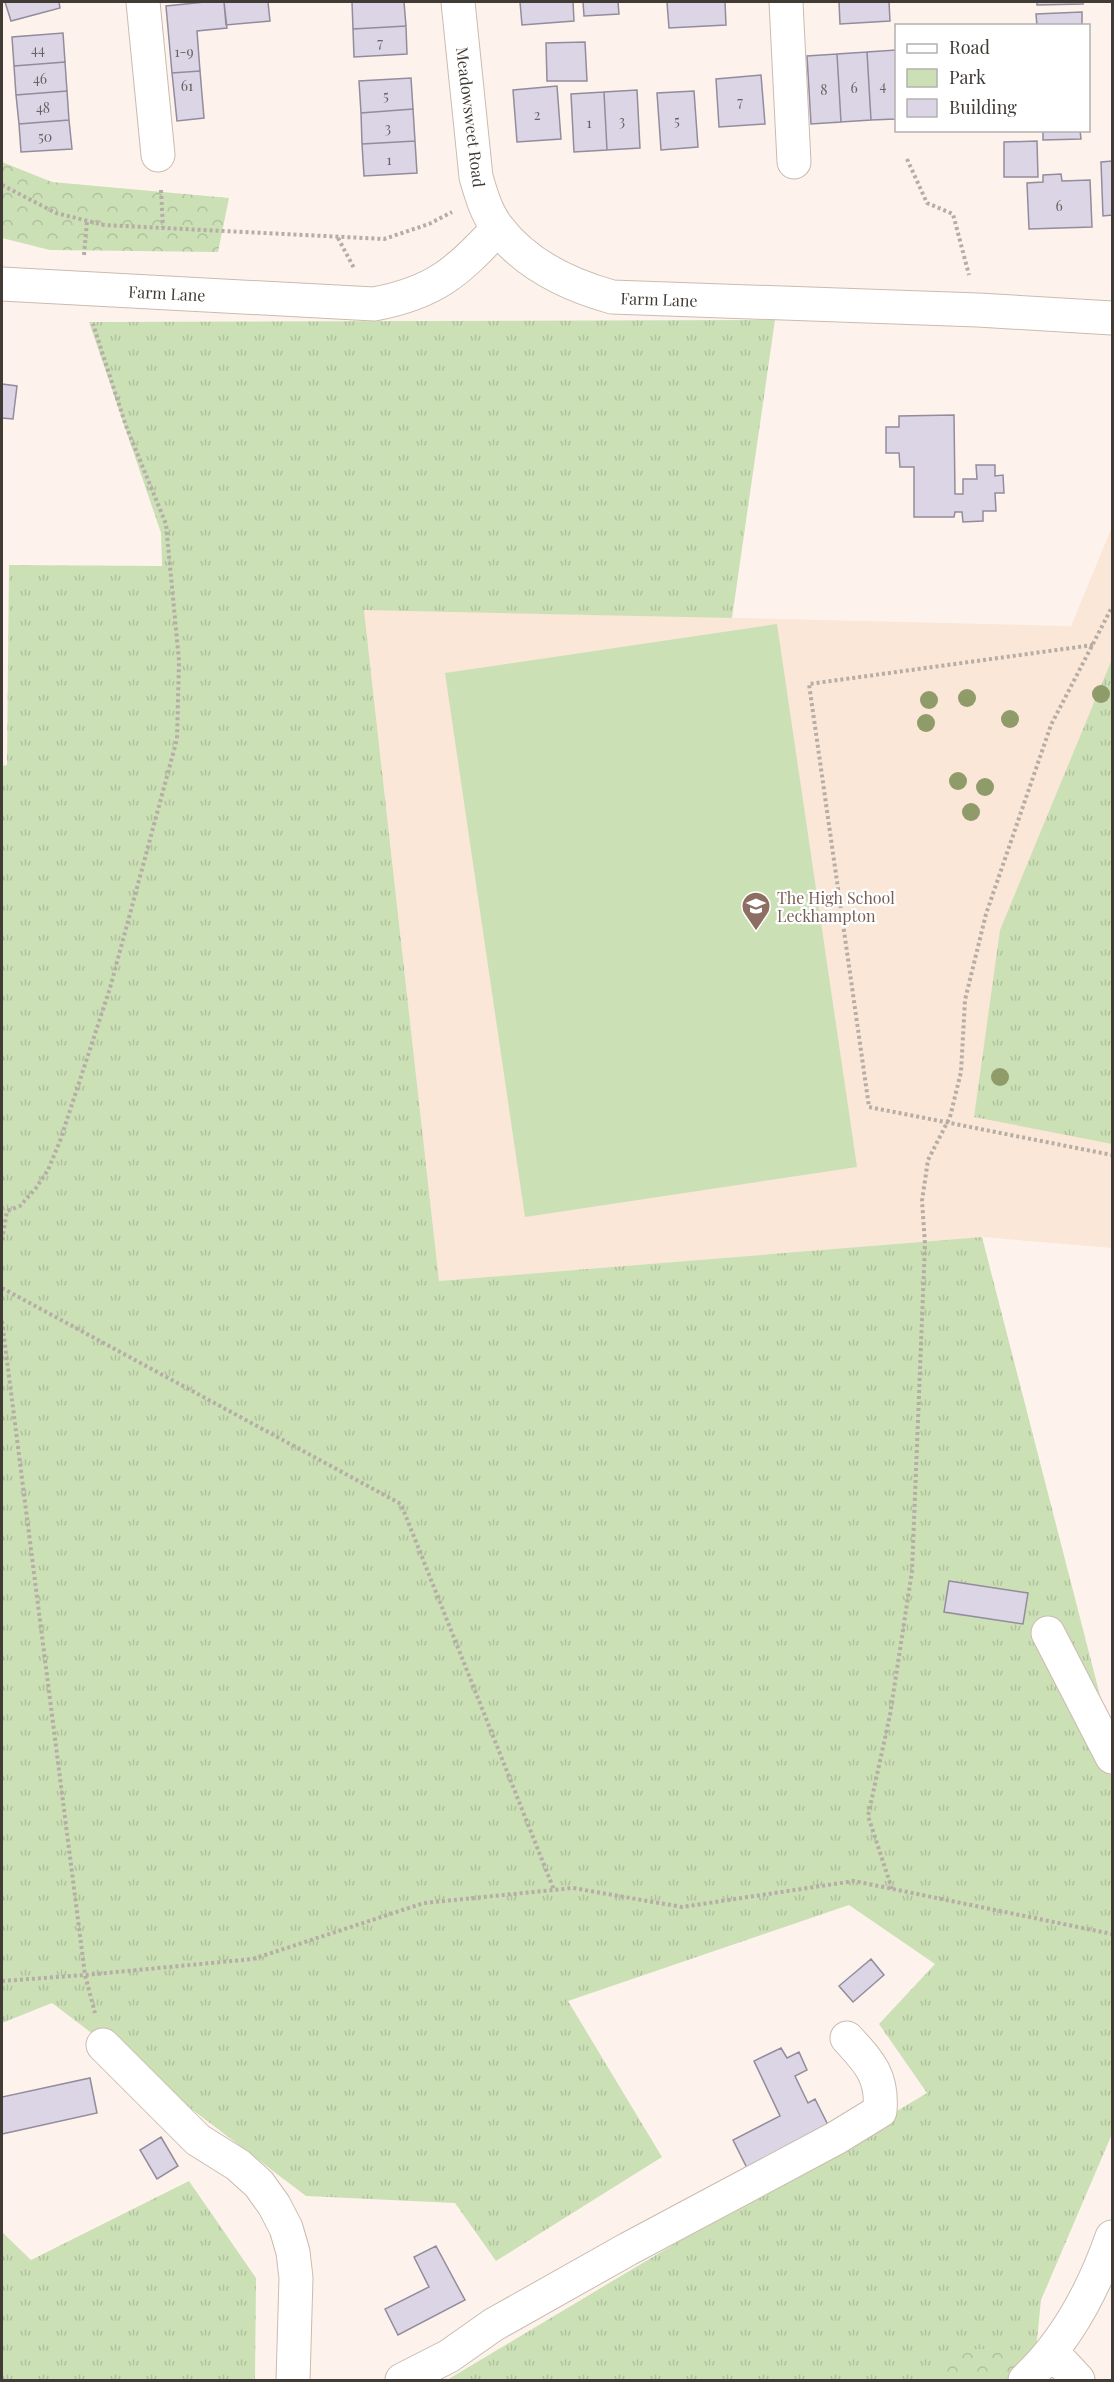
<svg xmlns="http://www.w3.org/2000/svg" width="1114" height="2382" font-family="'Playfair Display',serif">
  <defs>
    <pattern id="grass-tufts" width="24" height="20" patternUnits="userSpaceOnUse" patternTransform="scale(1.5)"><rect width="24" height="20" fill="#cce0b6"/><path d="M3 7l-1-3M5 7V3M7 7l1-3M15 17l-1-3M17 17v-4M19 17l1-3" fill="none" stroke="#b0c19d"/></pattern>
    <pattern id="forest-crowns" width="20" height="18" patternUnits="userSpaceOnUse" patternTransform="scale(1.5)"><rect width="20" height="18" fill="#cce0b6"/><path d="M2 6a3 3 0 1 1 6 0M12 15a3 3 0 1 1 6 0" fill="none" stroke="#b0c19d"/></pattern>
  </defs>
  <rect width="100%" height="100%" fill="#fdf3ec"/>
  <path fill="#fae7d7" d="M1112,527V1248L982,1237L439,1281L364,609L1071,626Z"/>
  <path fill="url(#grass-tufts)" d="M775,320L732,618L364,610L439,1281L982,1237L1112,1742V2134L1041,2300L1033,2380H447L927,2093L879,2024L935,1964L849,1905L568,2001L662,2157L496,2261L455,2203L306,2196L52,2003L2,2023V766L7,765L9,565L162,566L161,533L89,322Z
    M1112,659V1144L974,1117L1000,930Z
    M189,2181L256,2278L255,2380H2V2232L31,2260Z"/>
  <path fill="url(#forest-crowns)" d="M2,162L52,182L229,198L218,252L50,250L2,238Z
    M974,2349L1018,2350L1030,2380H911Z"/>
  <path fill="#cce0b6" d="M777,624L857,1167L525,1217L445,673Z"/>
  <path fill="#dbd5e6" stroke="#928c9c" stroke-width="1.5" d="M5,2H59L60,8L11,21Z
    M205,2H224L227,28L197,31L200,71L172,73L166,6Z
    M224,2H268L270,21L226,25Z
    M352,2H404L406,26L353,29Z
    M520,2H573L574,21L522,25Z
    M583,2H618L619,14L584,16Z
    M667,2H725L726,25L669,28Z
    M839,2H889L890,21L840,24Z
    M1037,2H1083V4L1037,5Z
    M1082,12V26H1037L1036,14Z
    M406,26L407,54L354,57L353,29Z
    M63,33L65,62L14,66L12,37Z
    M585,42L587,81H547L546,43Z
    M896,50V119L871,120L867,52Z
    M867,52L871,120L841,122L837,54Z
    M837,54L841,122L811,124L807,56Z
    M65,62L67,91L16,95L14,66Z
    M200,71L204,118L177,121L172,73Z
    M761,75L765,124L719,127L716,79Z
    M411,78L413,109L361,113L359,81Z
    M557,86L561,139L517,142L513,90Z
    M637,90L640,148L607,150L604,92Z
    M67,91L69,120L19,124L16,95Z
    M694,91L698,147L661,150L657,93Z
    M604,92L607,150L574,152L571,94Z
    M413,109L415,141L362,144L361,113Z
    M69,120L72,149L21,152L19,124Z
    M1043,130H1080L1081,139L1043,140Z
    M415,141L417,173L364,176L362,144Z
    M1037,141L1038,177H1004V142Z
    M1112,161V215L1103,216L1101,162Z
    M1061,174L1062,181L1090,180L1092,227L1029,229L1027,183L1043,182V175Z
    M2,384L17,386L13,419L2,418Z
    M954,415L955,494H963V479H977L976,465H995V476L1003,475L1004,493H995L996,511H983V521L963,522L962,512H955L954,517H914V467H900L899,453H886V427H899V416Z
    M949,1581L1028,1593L1023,1624L944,1612Z
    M871,1959L884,1975L853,2002L839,1986Z
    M781,2048L787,2058L799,2052L807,2070L795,2076L808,2103L815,2099L829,2127L747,2168L733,2140L780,2116L754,2061Z
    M90,2078L97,2113L2,2134V2097Z
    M161,2137L178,2166L157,2179L140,2150Z
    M436,2246L465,2300L398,2335L385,2309L429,2287L414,2257Z"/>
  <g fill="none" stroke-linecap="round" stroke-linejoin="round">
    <g stroke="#cabbaf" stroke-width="35">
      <path id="minor" d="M143,2L158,155
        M458,2L476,177C481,194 486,213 498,228C526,265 569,285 612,297L978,310L1112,318
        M786,2L794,162
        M2,284L374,304C434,293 458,272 498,228
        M1048,1633L1112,1757
        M103,2045L198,2140L238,2165L259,2184L274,2205L286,2228L293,2252L296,2278L293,2380
        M1052,2352L1078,2380
        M402,2380L449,2356L493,2325L628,2249L836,2138L880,2111C883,2076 869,2062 847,2038
        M1025,2380C1067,2341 1093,2291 1112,2237"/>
    </g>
    <path stroke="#b6ada7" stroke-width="4" stroke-dasharray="3 3" stroke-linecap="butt" d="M907,159L927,203L953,214L969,275
      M2,185L56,213L104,225L384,239L429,224L452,212
      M161,190L163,228
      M338,238L354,268
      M84,255L87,221
      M1093,645L809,684L869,1107L1112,1155
      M2,1240L7,1211L20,1206L36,1188L48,1170L60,1141L110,988L177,739L179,661L166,524L126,426L93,324
      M2,1288L401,1504L554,1890
      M2,1321L85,1975L95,2013
      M892,1889L868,1816L890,1715L912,1571L925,1244L922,1201L928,1160L950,1117L961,1072L965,1000L986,914L1051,725L1112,607
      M2,1981L85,1975L253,1959L424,1903L573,1888L682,1907L854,1881L1112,1934"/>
    <use href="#minor" stroke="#fff" stroke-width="33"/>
  </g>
  <g fill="#909b6a">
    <circle cx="1101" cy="694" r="9"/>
    <circle cx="967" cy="698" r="9"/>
    <circle cx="929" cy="700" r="9"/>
    <circle cx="1010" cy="719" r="9"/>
    <circle cx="926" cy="723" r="9"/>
    <circle cx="958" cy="781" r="9"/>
    <circle cx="985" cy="787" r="9"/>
    <circle cx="971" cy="812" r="9"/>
    <circle cx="1000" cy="1077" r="9"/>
  </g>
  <defs>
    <g id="school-pin" transform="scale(1.5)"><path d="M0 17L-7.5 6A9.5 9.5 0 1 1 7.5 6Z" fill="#8d6e63" stroke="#fff"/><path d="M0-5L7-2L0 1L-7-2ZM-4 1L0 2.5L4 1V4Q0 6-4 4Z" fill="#fff"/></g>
  </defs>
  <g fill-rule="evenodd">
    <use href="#school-pin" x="756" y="906"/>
  </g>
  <g text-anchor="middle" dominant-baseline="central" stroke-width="4.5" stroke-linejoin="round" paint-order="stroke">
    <g font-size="14" fill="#686262">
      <text x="380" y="42">7</text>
      <text x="38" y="49">44</text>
      <text x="184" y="51">1-9</text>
      <text x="40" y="78">46</text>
      <text x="187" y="85">61</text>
      <text x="883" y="85">4</text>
      <text x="854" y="87">6</text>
      <text x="824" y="89">8</text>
      <text x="386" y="95">5</text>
      <text x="740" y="101">7</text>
      <text x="43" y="107">48</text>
      <text x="537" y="114">2</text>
      <text x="622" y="120">3</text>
      <text x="677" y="120">5</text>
      <text x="589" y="122">1</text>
      <text x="388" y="127">3</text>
      <text x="45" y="136">50</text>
      <text x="389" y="159">1</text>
      <text x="1059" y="205">6</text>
    </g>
    <g font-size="16" fill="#413b36" stroke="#fff">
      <text transform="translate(471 117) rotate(83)">Meadowsweet Road</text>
      <text transform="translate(167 293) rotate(3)">Farm Lane</text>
      <text transform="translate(659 299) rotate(2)">Farm Lane</text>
    </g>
    <g font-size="16" fill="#785e54" stroke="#fff" text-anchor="start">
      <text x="777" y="897">The High School<tspan x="777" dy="18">Leckhampton</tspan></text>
    </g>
  </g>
  <rect width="1114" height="2382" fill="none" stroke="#413b36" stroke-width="6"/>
  <rect x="895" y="24" width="195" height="108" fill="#ffffff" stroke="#b3b1af" stroke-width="1.5"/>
  <rect x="907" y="44" width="30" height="9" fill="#ffffff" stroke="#b3b1af" stroke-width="1.5"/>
  <text x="949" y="54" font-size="18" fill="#413b36">Road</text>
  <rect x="907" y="69" width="30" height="18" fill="#cce0b6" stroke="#b3b1af" stroke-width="1.5"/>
  <text x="949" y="84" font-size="18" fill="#413b36">Park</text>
  <rect x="907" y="99" width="30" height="18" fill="#dbd5e6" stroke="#b3b1af" stroke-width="1.5"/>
  <text x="949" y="114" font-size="18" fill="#413b36">Building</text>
</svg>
